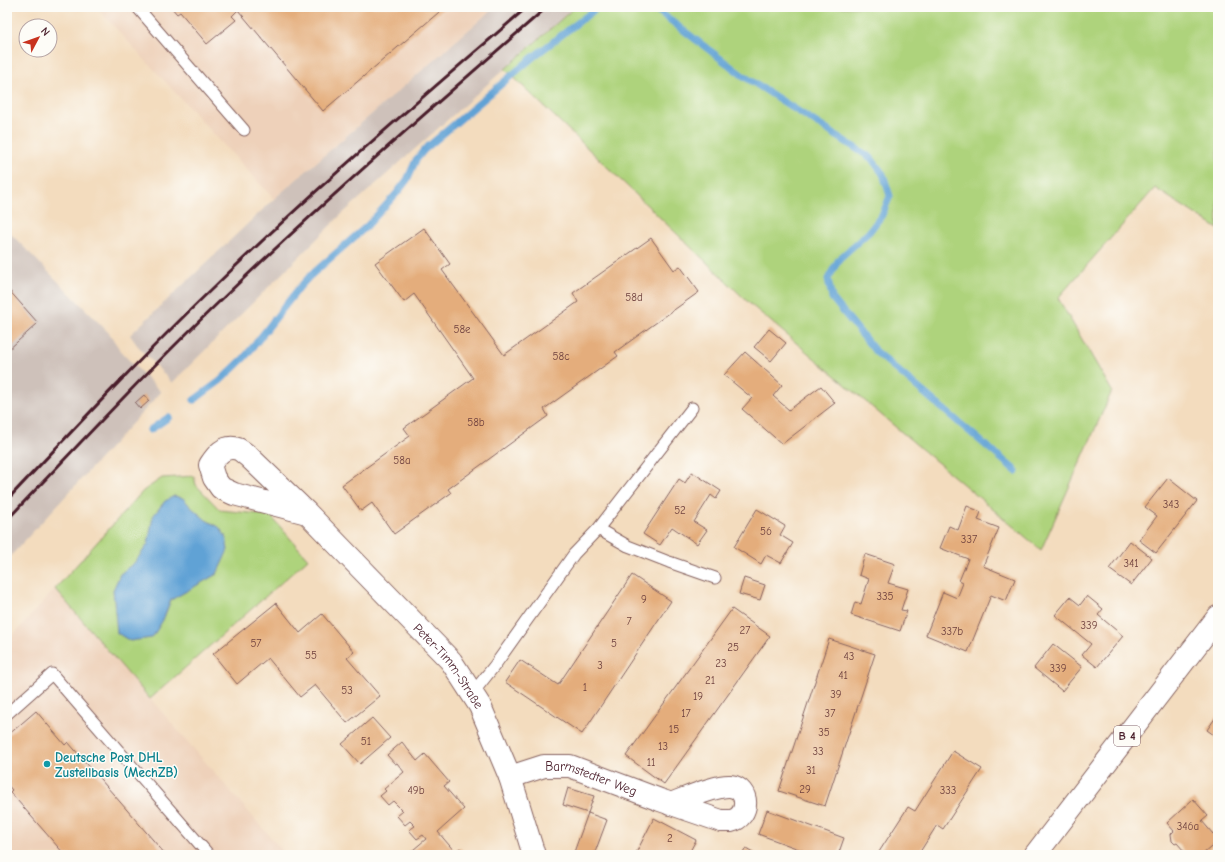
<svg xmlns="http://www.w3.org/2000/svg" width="1225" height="862" font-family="'Comic Neue',sans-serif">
  <rect width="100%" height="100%" fill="#fdfcf7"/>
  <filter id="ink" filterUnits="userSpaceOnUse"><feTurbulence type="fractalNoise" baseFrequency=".025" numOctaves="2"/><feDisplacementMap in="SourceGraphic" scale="8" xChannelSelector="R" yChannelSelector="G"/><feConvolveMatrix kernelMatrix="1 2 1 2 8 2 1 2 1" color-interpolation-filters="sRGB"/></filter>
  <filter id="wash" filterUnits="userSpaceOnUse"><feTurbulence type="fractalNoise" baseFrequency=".012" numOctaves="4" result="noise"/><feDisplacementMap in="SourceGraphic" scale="16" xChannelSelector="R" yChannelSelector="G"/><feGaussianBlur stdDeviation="0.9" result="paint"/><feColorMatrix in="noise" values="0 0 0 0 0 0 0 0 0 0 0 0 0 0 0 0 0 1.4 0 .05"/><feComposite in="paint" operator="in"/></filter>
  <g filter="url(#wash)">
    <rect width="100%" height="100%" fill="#f3dcbe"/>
    <path fill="#eed1ba" d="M96,7H495L274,199Z
      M55,589L286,855H7V642Z"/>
    <path fill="#cec1ba" d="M495,7H574L340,216L172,383L137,345L130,335L274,199Z
      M7,230L109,333L122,353L161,392L7,560Z"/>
    <path fill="#aed37c" stroke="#7c7954" d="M575,7H1218V229L1155,188L1058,298L1112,391L1041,550L749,303L505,69Z
      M194,476L196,485L220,510L270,515L308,559L150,699L55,589L143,491L162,478Z"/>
    <path fill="#61a2d5" stroke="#566080" d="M174,496L183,498L191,507L206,520L219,527L226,537L228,550L217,574L171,600L163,620L152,638L130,641L117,633L113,590L120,574L135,562L148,544L153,516L165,501Z"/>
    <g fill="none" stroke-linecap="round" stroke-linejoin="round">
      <path stroke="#61a2d5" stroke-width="7" d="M653,7L742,75L871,158L883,174L890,196L882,215L869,232L839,259L828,279L832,298L876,352L1016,471
        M194,400L220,381L245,357L299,288L310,276L367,226L397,193L407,180L416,160L424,150L532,58L598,7
        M150,430L169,417"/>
    </g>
    <g id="blocks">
      <path fill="#e4ad7c" d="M171,7H445L323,111L238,10L232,16L236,20L207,44L180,12L177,14Z
        M424,228L450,264L442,270L504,355L578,302L573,293L651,238L674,270L680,266L699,292L615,352L618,356L544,409L548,416L448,489L451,493L394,534L372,503L361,511L342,485L410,436L404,428L473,378L414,294L404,302L375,263Z
        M7,288L38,323L7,351Z
        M769,329L786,343L771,361L754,347Z
        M745,352L782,385L773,396L789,410L821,386L835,403L782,444L742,409L752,398L724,375Z
        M144,395L149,401L140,409L135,403Z
        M692,472L721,491L716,499L711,495L694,522L707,530L697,544L672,527L660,545L643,534L679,479L685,483Z
        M1168,478L1197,501L1156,553L1139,540L1157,516L1145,507Z
        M967,506L981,512L978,520L999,528L983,566L1015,579L1006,601L991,595L968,652L926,635L943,592L957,598L963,583L959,581L968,559L940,548L949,526L958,530Z
        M757,509L785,526L780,535L793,543L781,563L766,555L761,564L734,547Z
        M1130,541L1152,558L1131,585L1109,569Z
        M865,554L895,564L888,583L908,589L901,610L907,611L900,631L851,615L855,602L861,604L869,579L859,575Z
        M632,575L671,601L582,734L505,682L520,660L558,685Z
        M744,578L765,585L760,600L739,594Z
        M1087,596L1103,609L1098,615L1123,636L1097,667L1082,655L1091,644L1055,615L1070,597L1080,605Z
        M276,603L300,633L322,614L354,652L347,658L380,696L347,723L315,685L300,697L268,658L237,684L213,654Z
        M732,609L770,636L664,784L626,756Z
        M829,639L875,654L825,806L779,791Z
        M1053,644L1082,667L1062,691L1034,668Z
        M36,711L65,745L68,742L166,855H65L10,792L12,790L7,784V736Z
        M1218,714V738L1207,730Z
        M372,718L390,738L360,764L342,744Z
        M402,742L417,761L425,754L449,782L444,786L464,809L438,832L455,852L460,848L467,855H407L426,839L423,835L417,839L409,830L415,826L410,821L405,825L397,816L403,811L393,801L388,805L380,796L386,791L384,789L404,772L397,763L395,764L387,755Z
        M953,751L982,769L943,829L937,825L918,855H877L908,807L915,811Z
        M568,788L594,796L588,813L607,820L594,855H573L588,813L563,805Z
        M1193,799L1208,816L1202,821L1213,834L1218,829V841L1203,854L1201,852L1197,855H1181V853L1184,851L1177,843L1175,844L1172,841L1171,834L1174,831L1167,823Z
        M767,810L844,838L838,855H815L758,834Z
        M654,818L696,840L688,855H635Z
        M746,848L758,855H742Z"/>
    </g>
  </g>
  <g filter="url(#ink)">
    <use href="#blocks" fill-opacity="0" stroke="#85615e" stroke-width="1"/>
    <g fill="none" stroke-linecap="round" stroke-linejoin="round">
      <g stroke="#85615e" stroke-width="13">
        <path id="service" d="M137,7L244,130
          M598,529L628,546L669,562L715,578
          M472,694L495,665L574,554L598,529L692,408
          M7,714L52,674L209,855"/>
      </g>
      <g stroke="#85615e" stroke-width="24">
        <g id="minor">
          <path id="s1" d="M307,513L234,494L221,488L214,478L210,465C216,456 224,444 238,449C241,450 245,454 248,456L307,513L451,661L480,706L510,777L534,855"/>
          <path id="s2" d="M510,777L544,766H570L660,800L721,821C724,821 728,821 731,821C750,817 750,788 730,786C716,785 685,799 670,804"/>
        </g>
      </g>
      <g stroke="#85615e" stroke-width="24">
        <path id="primary" d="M1035,855L1218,617"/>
      </g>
      <use href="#service" stroke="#fff" stroke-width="11"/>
      <use href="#minor" stroke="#fff" stroke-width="22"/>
      <use href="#primary" stroke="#fff" stroke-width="22"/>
      <path stroke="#4a1f2b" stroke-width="3" d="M7,500C75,428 142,356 213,288C313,190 421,99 527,7
        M7,520C78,445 147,371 221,300C326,199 437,103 547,7"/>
    </g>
  </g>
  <circle fill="#0f9aa8" stroke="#fdfcf7" stroke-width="1.5" cx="47" cy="764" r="4"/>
  <g text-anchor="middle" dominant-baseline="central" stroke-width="3" stroke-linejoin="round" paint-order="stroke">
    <g font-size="11" fill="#70423f">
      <text x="634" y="297">58d</text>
      <text x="462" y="329">58e</text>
      <text x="561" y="356">58c</text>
      <text x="476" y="422">58b</text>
      <text x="402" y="460">58a</text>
      <text x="1171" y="504">343</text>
      <text x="680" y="510">52</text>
      <text x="766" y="531">56</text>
      <text x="969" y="539">337</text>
      <text x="1131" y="563">341</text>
      <text x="885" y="596">335</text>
      <text x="644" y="599">9</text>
      <text x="629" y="621">7</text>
      <text x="1089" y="625">339</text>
      <text x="745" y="630">27</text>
      <text x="952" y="631">337b</text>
      <text x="256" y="643">57</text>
      <text x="614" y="643">5</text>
      <text x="733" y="647">25</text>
      <text x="311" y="655">55</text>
      <text x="849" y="656">43</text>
      <text x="721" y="663">23</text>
      <text x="600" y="665">3</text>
      <text x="1058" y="668">339</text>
      <text x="843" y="675">41</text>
      <text x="710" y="680">21</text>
      <text x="585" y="687">1</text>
      <text x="347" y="690">53</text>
      <text x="836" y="694">39</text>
      <text x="698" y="696">19</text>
      <text x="686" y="713">17</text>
      <text x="830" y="713">37</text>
      <text x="674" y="729">15</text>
      <text x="824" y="732">35</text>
      <text x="366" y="741">51</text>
      <text x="663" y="746">13</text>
      <text x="818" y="751">33</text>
      <text x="651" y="762">11</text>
      <text x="811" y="770">31</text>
      <text x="805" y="789">29</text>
      <text x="416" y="790">49b</text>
      <text x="948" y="790">333</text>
      <text x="1188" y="826">346a</text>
      <text x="670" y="838">2</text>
    </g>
    <rect fill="#fdfcf7" stroke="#806168" stroke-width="1" x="1114" y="726" width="26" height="20" rx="3"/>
    <g font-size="12" font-weight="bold" fill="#4a1f2b">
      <text x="1127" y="736">B 4</text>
    </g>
    <g font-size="13" fill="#4a1f2b" stroke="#fdfcf7">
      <text stroke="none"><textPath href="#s1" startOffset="454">Peter-Timm-Straße</textPath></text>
      <text stroke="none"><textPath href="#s2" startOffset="85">Barmstedter Weg</textPath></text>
    </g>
    <g font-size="13" font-weight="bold" fill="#0d838f" stroke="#fdfcf7" text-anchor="start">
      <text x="55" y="757">Deutsche Post DHL<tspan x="55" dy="15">Zustellbasis (MechZB)</tspan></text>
    </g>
  </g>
  <rect width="1225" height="862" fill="none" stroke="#fdfcf7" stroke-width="24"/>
  <g transform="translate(38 38) rotate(49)"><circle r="19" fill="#fdfcf7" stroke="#b5a4a5"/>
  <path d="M0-3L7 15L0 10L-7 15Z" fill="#c8321e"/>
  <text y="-6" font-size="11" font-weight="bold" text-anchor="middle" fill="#4a1f2b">N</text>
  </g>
</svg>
